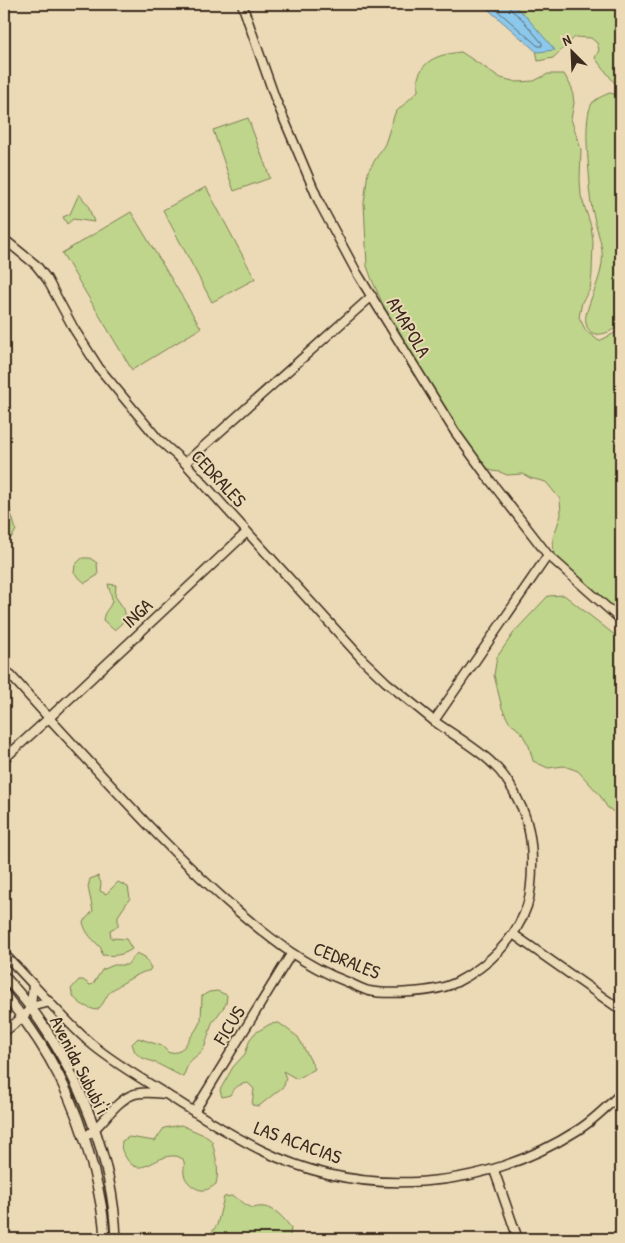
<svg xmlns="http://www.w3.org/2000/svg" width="625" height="1243" font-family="'Patrick Hand',sans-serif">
  <rect width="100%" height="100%" fill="#ecd9b6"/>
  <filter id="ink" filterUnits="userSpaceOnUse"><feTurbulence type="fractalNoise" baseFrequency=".02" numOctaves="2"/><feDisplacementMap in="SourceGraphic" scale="10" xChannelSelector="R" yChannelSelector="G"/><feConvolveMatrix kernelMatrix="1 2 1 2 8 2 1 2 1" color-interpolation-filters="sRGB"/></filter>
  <g filter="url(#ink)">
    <path fill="#bed58b" stroke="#7c8054" d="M491,4H621V91L595,58L599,50L597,43L591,38L575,37L553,58L538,61L535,43Z
      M461,52L501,78L517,82L534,81L548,74H564L572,88L574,103L571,119L581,149L580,180L581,196L591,226L593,241L592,274L590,289L582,302L579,317L586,331L599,341L621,330V607L611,610L556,568L554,561L553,538L561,515L560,499L546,482L530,478L523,474L507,475L500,472L492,471L473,458L443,410L436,394L428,382L414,376L407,364V348L401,334L385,309L372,280L367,266L364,203L368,171L385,144L395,113L418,91C418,86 417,79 419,75C426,57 444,54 461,52Z
      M610,93L618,95L621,105V170L616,196L618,228L621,234V325C613,330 597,340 589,330C586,327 585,319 586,315C590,298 600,281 602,263C604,247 597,232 594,217C591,207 590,197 589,186L590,185C589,167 582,116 593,102C598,98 604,95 610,93Z
      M248,118L270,178L234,191L213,130Z
      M206,187L255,279L212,302L163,210Z
      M79,194L88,205L94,222L73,219L67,224L63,217L70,214Z
      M131,212L201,328L132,370L62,253Z
      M4,504L9,506L16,530L12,537L4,542Z
      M82,558H90L97,563L98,575L85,583L74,573L75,565Z
      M108,584L116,585L115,596L124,609L126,618L121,624L114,630L103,620C104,610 111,608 112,600C112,596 109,589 108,584Z
      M564,595L621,640L620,817L607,807L599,794L578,771L564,766L548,768L533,761L529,746L521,732L509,722L502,708L494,675L497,657L515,631L548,596Z
      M98,876L101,883L100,891L106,894L118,882L128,887L130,898L118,916V926L110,930L111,938L126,939L132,949C122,956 113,956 102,955L101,948C93,939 86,935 83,922L93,911L88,887L90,879Z
      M137,953L145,957L151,968L149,971C143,970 115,987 110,992C104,998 104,1006 96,1010C85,1007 73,1002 71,989L79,980H83L90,985L93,984L102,970L114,965H127Z
      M217,991L227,995L226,1004L212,1023L205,1046L201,1052L189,1062L183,1077L156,1063L140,1057L135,1052L132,1044L138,1038L162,1046L169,1053L177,1052L184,1047L197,1028L201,1020L202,996L209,992Z
      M32,1018C47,1033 84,1103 87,1124H85L57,1061L31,1020Z
      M279,1023L298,1037L315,1069L297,1079L283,1071L286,1078L284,1086L259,1106L252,1105L254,1089L248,1083C239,1084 235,1087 230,1095L222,1097L220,1090L233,1067L245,1054L250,1039L255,1033L270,1024Z
      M181,1125L204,1135L212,1141C215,1155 220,1169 216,1184C212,1187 207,1191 201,1190C194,1189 185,1181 184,1174C183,1167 186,1167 183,1159C180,1158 178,1156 175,1156C155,1154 139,1182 125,1156C121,1150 121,1148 122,1141L129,1137L155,1141L164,1128Z
      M232,1196C240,1199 244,1205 253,1208C270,1203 281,1214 291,1228L290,1236L285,1239H207L217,1225L224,1197Z"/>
    <path fill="#8bc8eb" stroke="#6b8999" d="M482,4H511L524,14L555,50L537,52Z"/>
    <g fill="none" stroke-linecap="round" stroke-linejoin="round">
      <path stroke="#5b6970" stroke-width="1" d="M490,4L538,46H542V43L521,18L510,9L508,4"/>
      <g stroke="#3b2a1e" stroke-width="11">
        <path id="minor" d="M242,4L275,98L320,204L357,273L455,432L489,479L548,555L621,620
          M4,239L36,265L47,279L74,329L99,368L158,439L185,463L363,660L386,682L434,721
          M185,463L372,296
          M247,532L49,718C111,785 170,853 239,912C272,940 305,966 345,981C353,984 361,989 369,991C383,994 398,993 411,992C427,991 443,989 457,982C488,966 516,939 527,906C531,893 532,877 532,864C532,843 529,821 519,802C513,789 504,774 493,764C478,749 452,734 434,721L548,555
          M4,668L49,718L4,759
          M513,934L621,1010
          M4,954C32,982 58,1014 88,1041C110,1061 146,1081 172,1098C201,1116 230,1135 261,1150C363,1200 483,1191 578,1130C594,1120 608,1106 621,1093
          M31,1007L50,1002
          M4,1032L23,1017L31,1007L33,984
          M194,1112L291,954
          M85,1137C102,1126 114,1102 132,1095C142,1091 154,1093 164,1094
          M494,1170L518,1239"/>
      </g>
      <g stroke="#3b2a1e" stroke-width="12">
        <path id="tertiary" d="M4,976C13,986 23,997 31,1008C79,1074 113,1157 116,1239
          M4,994C49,1048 75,1099 93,1168C99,1191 104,1216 105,1239"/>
      </g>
      <use href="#minor" stroke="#ecd9b6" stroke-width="8"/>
      <use href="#tertiary" stroke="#ecd9b6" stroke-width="9"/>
    </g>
  </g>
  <g text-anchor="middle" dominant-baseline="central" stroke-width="4" stroke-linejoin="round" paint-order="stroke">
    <g font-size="19" fill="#3b2a1e" stroke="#ecd9b6">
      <text transform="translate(409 327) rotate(59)">AMAPOLA</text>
      <text transform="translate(219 478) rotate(47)">CEDRALES</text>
      <text transform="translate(137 613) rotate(-43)">INGA</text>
      <text transform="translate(347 960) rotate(22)">CEDRALES</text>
      <text transform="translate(229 1025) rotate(-58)">FICUS</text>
      <text transform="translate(80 1065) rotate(63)">Avenida Sububi'i</text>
      <text transform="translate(298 1142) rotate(20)">LAS ACACIAS</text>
    </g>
  </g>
  <rect width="625" height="1243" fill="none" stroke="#ecd9b6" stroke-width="20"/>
  <rect x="10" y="10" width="605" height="1223" fill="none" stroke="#3b2a1e" stroke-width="2" filter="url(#ink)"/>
  <g transform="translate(572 52) rotate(336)" stroke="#ecd9b6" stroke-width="4" paint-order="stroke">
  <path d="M0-4L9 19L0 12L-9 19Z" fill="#3b2a1e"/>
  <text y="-8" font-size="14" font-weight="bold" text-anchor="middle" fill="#3b2a1e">N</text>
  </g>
</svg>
